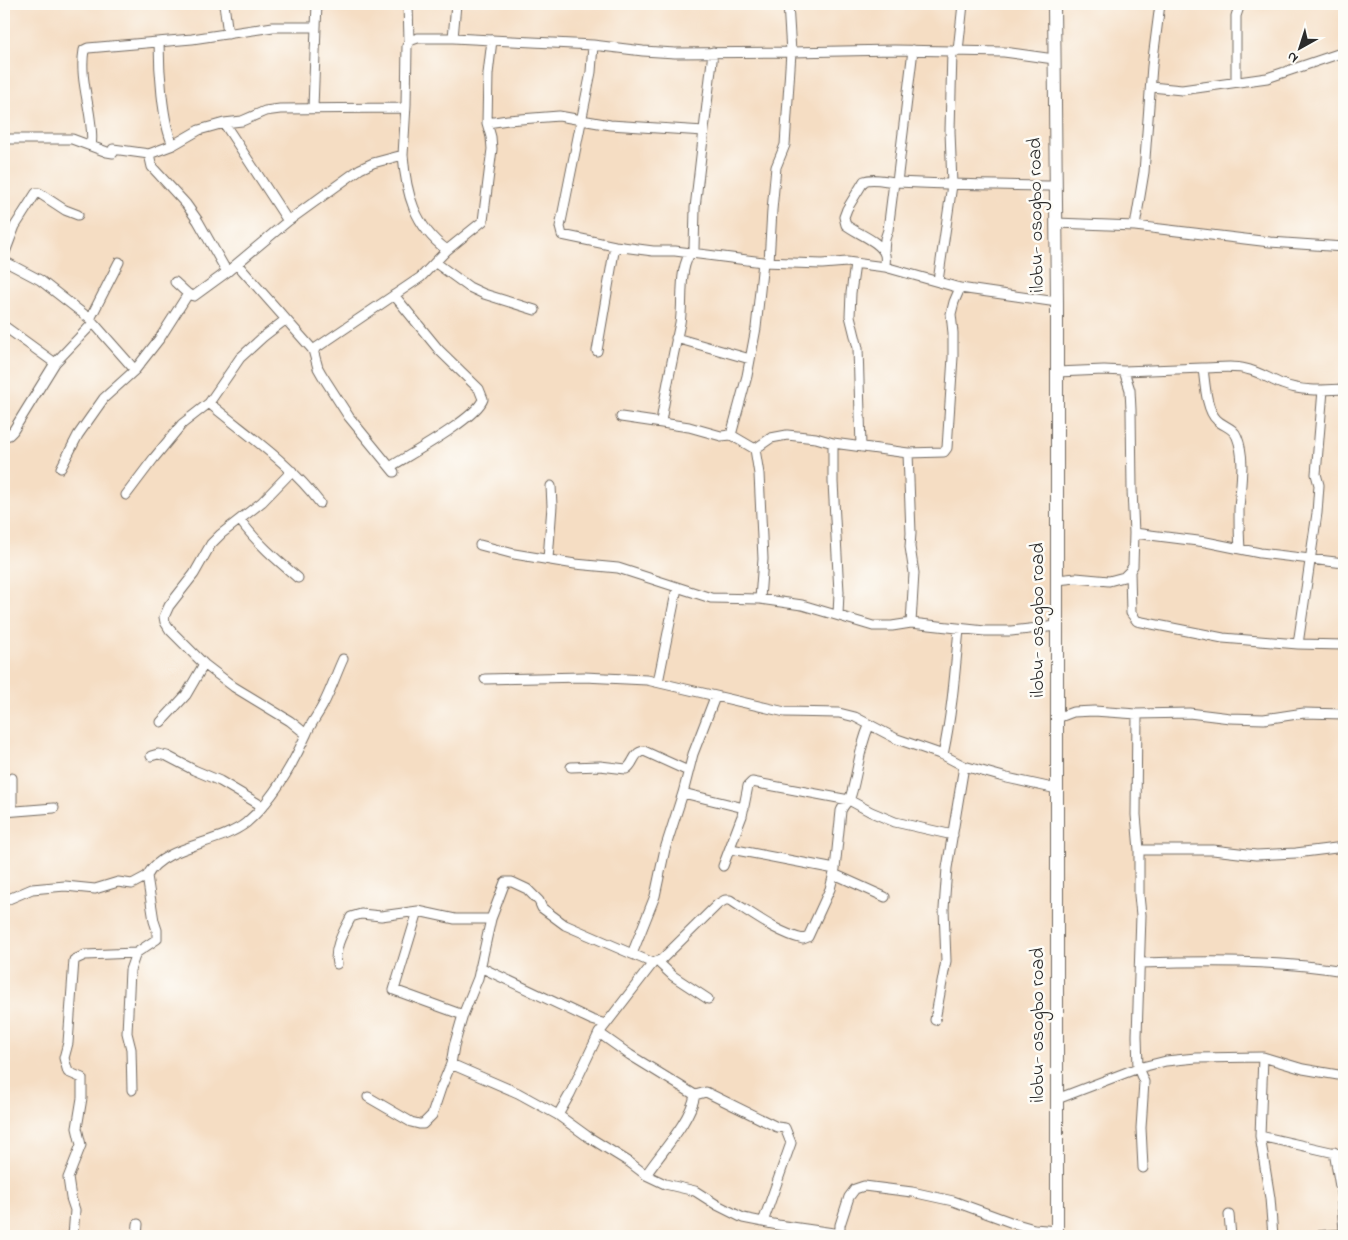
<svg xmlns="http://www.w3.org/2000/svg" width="1348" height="1240" font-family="'Indie Flower',sans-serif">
  <rect width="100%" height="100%" fill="#fdfcf7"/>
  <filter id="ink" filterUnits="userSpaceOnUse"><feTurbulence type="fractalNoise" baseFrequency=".02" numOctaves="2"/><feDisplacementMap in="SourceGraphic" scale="10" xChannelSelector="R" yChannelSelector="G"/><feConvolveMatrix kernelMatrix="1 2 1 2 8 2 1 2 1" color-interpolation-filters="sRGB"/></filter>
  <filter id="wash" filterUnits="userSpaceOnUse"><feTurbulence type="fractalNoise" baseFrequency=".0096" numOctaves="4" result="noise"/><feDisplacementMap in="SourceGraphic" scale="20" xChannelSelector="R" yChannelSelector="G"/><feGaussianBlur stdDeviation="1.12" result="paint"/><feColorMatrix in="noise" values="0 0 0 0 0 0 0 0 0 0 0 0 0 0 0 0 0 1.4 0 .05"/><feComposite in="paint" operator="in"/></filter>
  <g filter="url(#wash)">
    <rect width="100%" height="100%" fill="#f5ddc3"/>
  </g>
  <g filter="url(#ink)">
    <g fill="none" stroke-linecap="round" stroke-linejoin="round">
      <g stroke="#726960" stroke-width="11">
        <path id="minor" d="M224,4L228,34
          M408,4L409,41
          M316,27L317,4
          M453,38L456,4
          M159,42C159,68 162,122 173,145
          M593,45L591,72L560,227L562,235L615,246L653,251H675L763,262L822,264L847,262L869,265L885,267L960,288L1057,302
          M958,51L963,4
          M1236,82V16L1240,4
          M1151,87L1182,90L1267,78L1344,52
          M224,123L288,221
          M487,123L508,120L559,116L610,125L704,131
          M4,139H72L107,152L113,153V149L149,154L173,145L199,130L224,123L242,121L265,111L280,109L402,108L406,105L407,46L409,41L418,38H453L593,45L643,51L675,53L791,52L894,50L952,51L1004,52L1054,59
          M91,146C93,137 91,127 90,118C87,96 80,73 84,50L88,48L192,39L273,27H316L313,108
          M149,154L152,167L186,204L198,221L227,272L194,296L188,294L175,282
          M403,155C406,193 414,226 447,250L483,221L492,149L491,137L487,123L488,74L492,40
          M897,182L913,50
          M1056,223L1135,226L1270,242L1344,247
          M1135,226L1144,172L1152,66L1160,4
          M884,252L885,239L888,230L894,182
          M4,255L15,226L36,193H39L65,210L78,215
          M4,261L40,280L90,319L135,370L160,338L188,294
          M769,262L772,210L776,167L785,145L791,52L788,4
          M436,263L469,287L484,294L535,310
          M237,264L313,350L318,368L322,375L349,417L394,472
          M855,264L851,293L850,316L858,348L861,447
          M885,267C885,263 886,259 885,255C882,242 856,233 846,225L844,217L847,209L864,181C874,177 887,182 898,182C950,185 1003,185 1056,186
          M227,272L288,221L360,169L373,163L403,155L406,105
          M938,281L952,185L950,131L952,51
          M90,319L119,262
          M4,326L55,363L93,323
          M676,338L750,359
          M313,350L421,277L447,250
          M597,351L615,246
          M1203,368C1218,368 1236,365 1250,370C1261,373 1271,380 1282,384C1302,392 1324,390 1344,389
          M1124,371L1203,368C1205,383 1206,410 1217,420C1223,426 1234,428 1237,437C1246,459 1240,487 1239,510C1239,523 1239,536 1240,549
          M209,403C247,435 289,462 320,503
          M621,417L689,427L721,436L731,435L755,449L759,474L763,559L760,599
          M661,422C666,389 673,356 680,323C684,302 677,265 694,249L695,208L713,52
          M731,435L747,376L756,328L763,262
          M4,436L9,435L13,431L55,363
          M833,443V482L839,592L838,615
          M755,449L771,438L787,435L816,438L833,443L908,453L944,452L947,448L953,357V333L951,314L954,302L960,288
          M908,453L911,533L910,547L914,573L911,623
          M390,467C409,455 477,418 483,399L479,389L439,350L394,295
          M61,468L78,435L104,398L135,370
          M292,471L262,502L221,534L211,544L194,574L169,606L164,617L165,622L170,630L204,664L234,687L290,721L306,734
          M126,495L154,458L182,424L209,403L240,358L263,337L285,320
          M240,520C256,542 277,560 298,578
          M1134,533L1206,542L1260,553L1344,563
          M480,545L514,554L575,564L618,568L711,598L760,599L802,605L873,626H892L911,623L985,631H1011L1057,626
          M548,559L552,506L551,486
          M1130,571L1131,613L1137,621L1223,638L1298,644L1344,645
          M1057,580L1076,578L1109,581L1124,577L1130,571L1133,566L1134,533L1132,490L1131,410L1130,390L1124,371L1104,370L1057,372
          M1298,644L1317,513L1319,485L1316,474L1323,390
          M4,671H5
          M485,679L584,677L647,680L785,712L839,713L855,717L897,739L943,755L964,766L1007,778L1057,789
          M658,682L677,588
          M1137,714L1136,815L1139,850V895L1141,915L1137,1036L1138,1068L1144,1082L1141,1128L1143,1168
          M1057,718L1073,712L1094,711L1137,714L1189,713L1230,718L1264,719L1304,713L1344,714
          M161,722L186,695L204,664
          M943,755C952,713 955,672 959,629
          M151,756L158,754L167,756L194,770L220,781L262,806
          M571,767L600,766L626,769C635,764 632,753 644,751L688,771
          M12,778V811
          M683,793L744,808
          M4,812L54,808
          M731,849L835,869
          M1139,850H1213L1256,855L1296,853L1344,847
          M723,866L742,816L748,786L752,782L849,800L871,812L895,822L953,835
          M834,874L885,897
          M4,901L32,889L65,886L95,889L118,882L132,884L147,876
          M418,911L394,990L463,1015
          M632,954L655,896L665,849L683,793L693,754L715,697
          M658,962L673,976L708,999
          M653,963L662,959L718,904L725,900H730C753,914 777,933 803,939L808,937L830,889L835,869L841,811C843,805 849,801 851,795C858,772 859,748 869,726
          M1140,963C1208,961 1277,960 1344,971
          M337,964C333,948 344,931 351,917L361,914L381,916L418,911L455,919H491
          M480,967L592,1020L606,1024
          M935,1020L946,961L944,909L947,868L964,766
          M599,1033L630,1055L695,1095L706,1092L777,1127L785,1128L791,1143L763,1222
          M1263,1057L1260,1136L1270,1198L1273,1236
          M451,1064L518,1093L558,1115L587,1136L629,1162L646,1175L665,1184L695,1191L717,1205L743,1218L778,1225L854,1236
          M132,1090L131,1049L127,1033L130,970L136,953L157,939V930L154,921L147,876C163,845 218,845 246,823C273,800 292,766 306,735C310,724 318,715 323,705C331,690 336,674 343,659
          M368,1097L411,1122L419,1124H423L432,1115L441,1088L451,1064L454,1046L463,1015L478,978L491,919L505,882H512L527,889L539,901L542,908L565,925L653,963L599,1033L570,1094L558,1115
          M1057,1099L1138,1068L1166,1061L1196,1058L1263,1057L1303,1069L1344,1076
          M1260,1136L1344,1155
          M1334,1152L1341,1192L1344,1231
          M646,1175C661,1152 690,1122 695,1095
          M1229,1215L1231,1236
          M73,1236L75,1210L71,1198L68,1178L81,1145L77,1128L82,1098V1078L68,1072L64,1058L68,1043L74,960L85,955L136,953
          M137,1236L138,1224
          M840,1236V1225L849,1197L855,1189L864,1186L912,1192L953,1201L1013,1223L1034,1229L1057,1231
          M1314,1236L1344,1234"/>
      </g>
      <g stroke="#726960" stroke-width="14">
        <path id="primary" d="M1054,4L1057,302V1236"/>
      </g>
      <use href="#minor" stroke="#fff" stroke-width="9"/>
      <use href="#primary" stroke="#fff" stroke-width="12"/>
    </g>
  </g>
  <g text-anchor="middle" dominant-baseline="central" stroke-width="5" stroke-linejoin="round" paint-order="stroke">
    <g font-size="20" fill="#2b2b2b" stroke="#fdfcf7">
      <text transform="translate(1037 215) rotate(-91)">ilobu- osogbo road</text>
      <text transform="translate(1038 620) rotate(-90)">ilobu- osogbo road</text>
      <text transform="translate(1038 1025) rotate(-90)">ilobu- osogbo road</text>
    </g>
  </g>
  <rect width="1348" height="1240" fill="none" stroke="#fdfcf7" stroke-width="20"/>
  <g transform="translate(1300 48) rotate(219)" stroke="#fdfcf7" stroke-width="4" paint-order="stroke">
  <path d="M0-4L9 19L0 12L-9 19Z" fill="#2b2b2b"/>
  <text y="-8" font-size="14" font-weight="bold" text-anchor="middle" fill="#2b2b2b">N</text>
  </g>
</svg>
